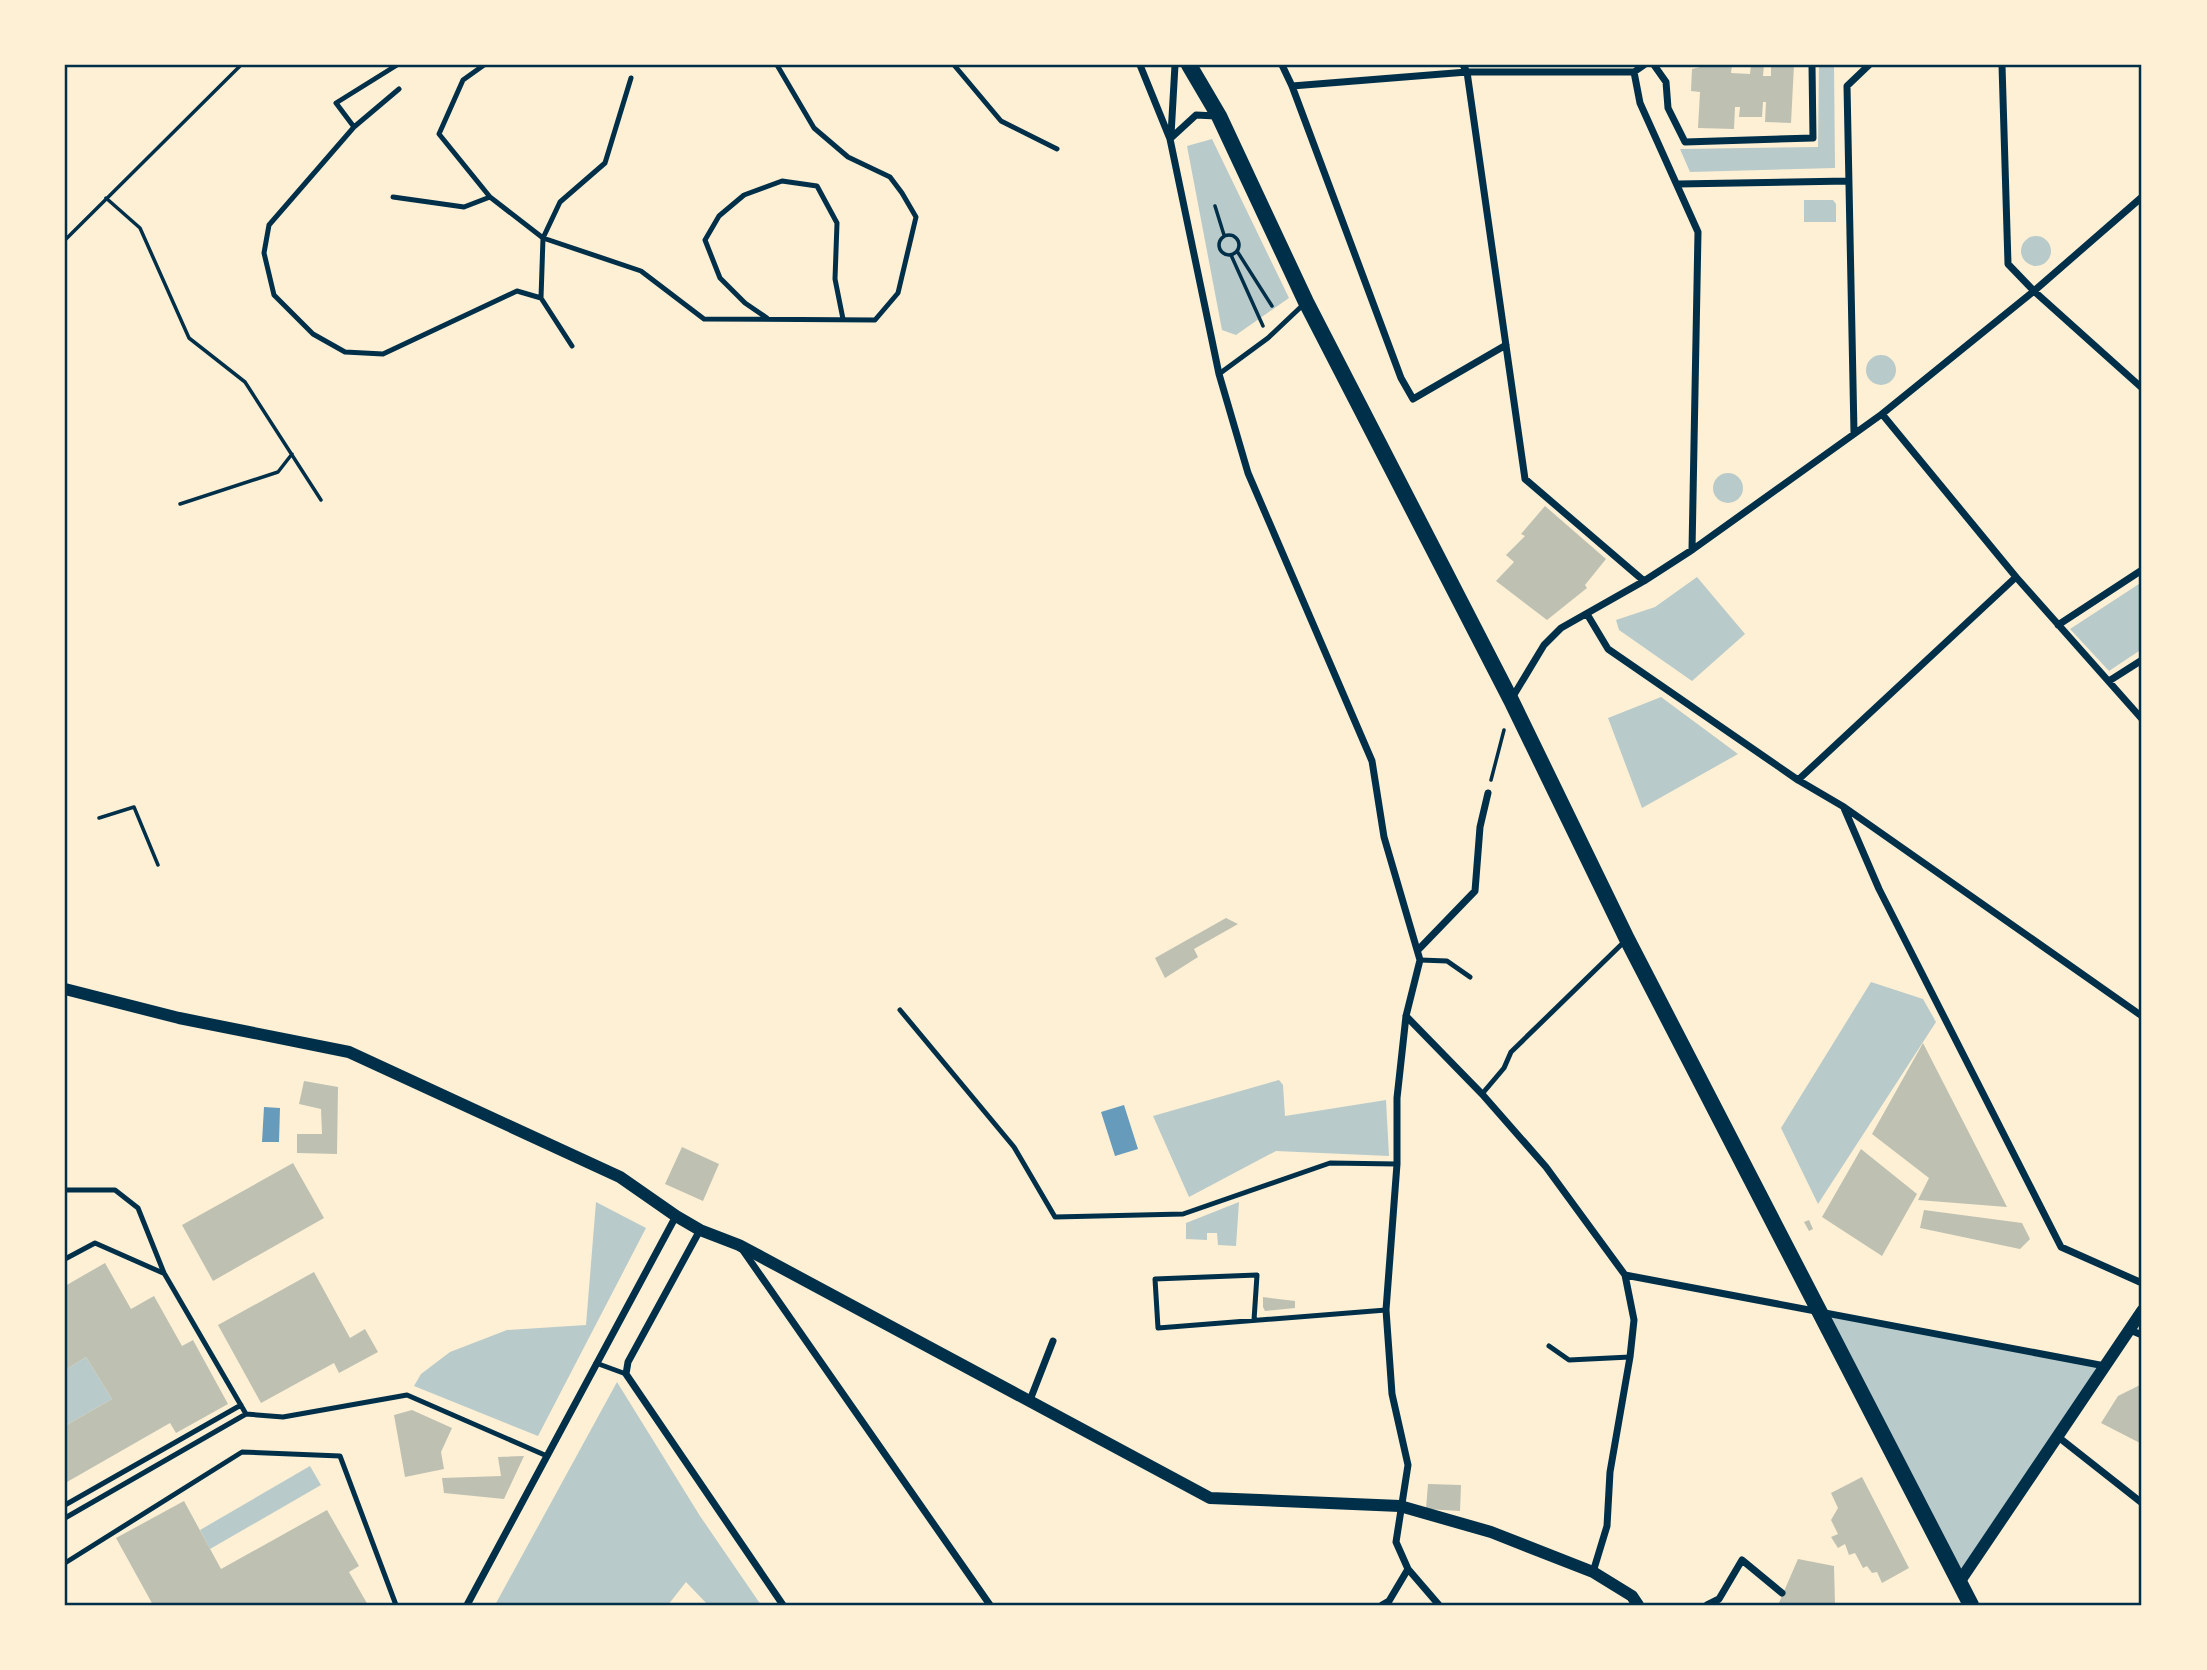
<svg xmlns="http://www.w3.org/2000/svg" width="2207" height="1670" font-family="Commissioner,sans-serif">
  <rect width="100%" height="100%" fill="#fdf0d5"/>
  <path fill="#b9caca" d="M1819,65H1834L1835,168L1690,172L1680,149L1818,147Z
    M1212,139L1289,298L1236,335L1222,330L1187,146Z
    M1804,200H1833L1836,204V222H1804Z
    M2021 251a15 15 0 1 1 30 0a15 15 0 1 1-30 0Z
    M1866 370a15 15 0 1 1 30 0a15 15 0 1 1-30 0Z
    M1713 488a15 15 0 1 1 30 0a15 15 0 1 1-30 0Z
    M1697,577L1745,634L1692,681L1619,630L1616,620L1655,607Z
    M2142,582V649L2109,671L2070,629Z
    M1661,697L1738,754L1642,808L1608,718Z
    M1871,982L1923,999L1936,1022L1818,1204L1781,1128Z
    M1279,1080L1283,1085L1285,1116L1386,1100L1389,1156L1276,1151L1189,1197L1153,1116Z
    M596,1202L646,1228L538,1436L414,1386L421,1374L450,1352L507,1330L586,1325Z
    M1239,1202L1236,1246L1218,1245L1217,1233H1207V1240L1186,1239V1223Z
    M1819,1312L2105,1366L1960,1581Z
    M86,1357L112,1399L65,1426V1370Z
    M617,1382L700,1516L761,1605H708L686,1582L668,1605H495Z
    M310,1466L321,1485L210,1549L200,1530Z"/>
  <path fill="#669bbc" d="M1124,1105L1138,1149L1115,1156L1101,1112Z
    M264,1107L280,1108L279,1142H262Z"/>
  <path fill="#bec0b2" d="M1700,65H1732L1731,73L1750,74L1751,65H1764L1763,76H1771V65H1794L1791,123L1765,122L1766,102H1763L1762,117H1739L1740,107H1735L1734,129L1698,128L1700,92L1691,91L1692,69L1700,67Z
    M1545,506L1606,559L1585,585L1587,588L1547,620L1496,581L1514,562L1506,555L1525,536L1521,534Z
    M1226,918L1238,924L1194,949L1198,957L1165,978L1155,958Z
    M1923,1043L2007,1207L1918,1200L1929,1178L1872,1134Z
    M304,1081L338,1087L337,1154L297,1153V1134H322L321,1109L299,1104Z
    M682,1147L719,1164L703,1201L665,1184Z
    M1861,1149L1917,1194L1882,1256L1822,1217Z
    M293,1163L324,1218L213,1281L182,1225Z
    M1924,1210L2022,1223L2030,1239L2020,1249L1920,1228Z
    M1809,1220L1813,1229L1809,1231L1804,1222Z
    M105,1263L131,1309L154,1296L182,1346L193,1340L228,1404L176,1433L170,1423L67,1482L65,1478V1426L112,1399L86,1357L65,1370V1286Z
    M314,1272L350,1338L365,1329L378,1352L339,1373L334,1363L261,1403L218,1325Z
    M1263,1297L1295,1301V1308L1265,1311L1263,1307Z
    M2142,1384V1441L2140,1443L2101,1423L2118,1396Z
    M412,1410L452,1428L441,1452L444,1469L405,1477L394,1415Z
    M524,1456L504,1499L444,1493L442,1478L501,1476L498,1457Z
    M1862,1477L1909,1568L1882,1583L1877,1572L1872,1573L1867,1566L1863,1568L1855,1553L1849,1555L1845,1544L1838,1548L1831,1537L1838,1534L1831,1520L1838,1508L1831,1493Z
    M1428,1484L1461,1485L1460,1511L1426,1509Z
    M184,1501L221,1569L327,1510L359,1566L349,1572L368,1605H153L116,1538Z
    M1798,1559L1834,1566L1835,1605H1778Z"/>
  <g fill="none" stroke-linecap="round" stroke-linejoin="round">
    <path stroke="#003049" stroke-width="3.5" d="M106,198L140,228L189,338L245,382L321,500
      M1215,206L1224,235
      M1219 245a10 10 0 1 1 20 0a10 10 0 1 1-20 0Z
      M65,240L241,65
      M1237,251L1272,306
      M1231,255L1263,326
      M180,504L278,472L292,454
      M1491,780L1504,730
      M99,818L134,807L158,865"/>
    <path stroke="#003049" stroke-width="5" d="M484,65L463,80L439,134L490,197L543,238L641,271L704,319L875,320L898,293L916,217L902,193L890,177L848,157L814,128L777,65
      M954,65L1001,121L1057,149
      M399,89L354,127L269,225L264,253L274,295L313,334L345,352L383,354L517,291L541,298
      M354,127L336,103L397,65
      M393,197L464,207L490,197
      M767,318L745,303L720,278L705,240L719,216L744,195L782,181L817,186L837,223L835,279L843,319
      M572,346L541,298L543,238L560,202L605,163L631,78
      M1219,374L1268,338L1304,304
      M1420,960L1447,961L1470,977
      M900,1010L1014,1147L1055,1217L1183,1214L1330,1163L1397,1164
      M1482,1094L1504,1068L1511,1052L1625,941
      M65,1190H115L138,1208L164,1273L246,1414
      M65,1259L95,1243L163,1273
      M1254,1320L1257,1275L1155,1279L1158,1328L1386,1310
      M1549,1346L1569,1360L1630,1357
      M596,1363L626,1374
      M65,1505L241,1405
      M65,1518L246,1414L283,1417L407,1395L547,1456
      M65,1563L242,1452L340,1456L396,1605"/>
    <path stroke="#003049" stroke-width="7" d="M1140,65L1170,139L1219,374L1248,473L1372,761L1384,837L1420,960L1406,1016L1397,1098V1164L1386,1310L1392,1394L1408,1465L1396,1542L1408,1569L1439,1605
      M1282,65L1292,86L1401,378L1413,399L1506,345
      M1463,65L1467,72L1525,479L1644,581
      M1654,65L1666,82L1668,108L1685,142L1813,138L1812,65
      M2002,65L2008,264L2034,291L2142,388
      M1634,72L1640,103L1698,232L1692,550
      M1292,86L1467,72H1634L1644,65
      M1171,135L1175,65
      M1171,138L1196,115L1216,116
      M1678,184L1848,181
      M1882,414L2016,577L2142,719
      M1854,433L1847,86L1869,65
      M1587,614L1608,649L1798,780L1844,807L2142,1016
      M2058,625L2142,570
      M2109,681L2142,660
      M1512,698L1544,645L1561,628L1644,581L1692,550L1882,414L2034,291L2142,197
      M1798,780L2016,577
      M1844,808L1879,889L2061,1247L2142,1283
      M1418,950L1475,891L1480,827L1488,793
      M1406,1016L1482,1094L1546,1167L1625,1275L1634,1320L1630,1357L1610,1472L1607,1526L1593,1572
      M700,1230L628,1362L626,1374L783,1605
      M742,1249L990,1605
      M1625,1275L2105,1366
      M2130,1330L2142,1335
      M1030,1400L1053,1341
      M2057,1436L2142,1503
      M467,1605L676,1216
      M1382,1605L1389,1601L1408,1569
      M1707,1605L1719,1599L1742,1560L1782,1593"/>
    <path stroke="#003049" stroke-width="12" d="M65,989L179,1018L349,1052L620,1177L676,1216L700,1230L739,1245L1210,1498L1400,1506L1491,1532L1593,1572L1632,1596L1638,1605
      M1960,1581L2142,1311"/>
    <path stroke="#003049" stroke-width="16" d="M1189,65L1219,116L1306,302L1511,700L1627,939L1971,1605"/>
  </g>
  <rect width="2207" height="1670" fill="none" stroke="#fdf0d5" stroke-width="133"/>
  <rect x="66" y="66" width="2074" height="1538" fill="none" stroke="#003049" stroke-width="2.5"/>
</svg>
